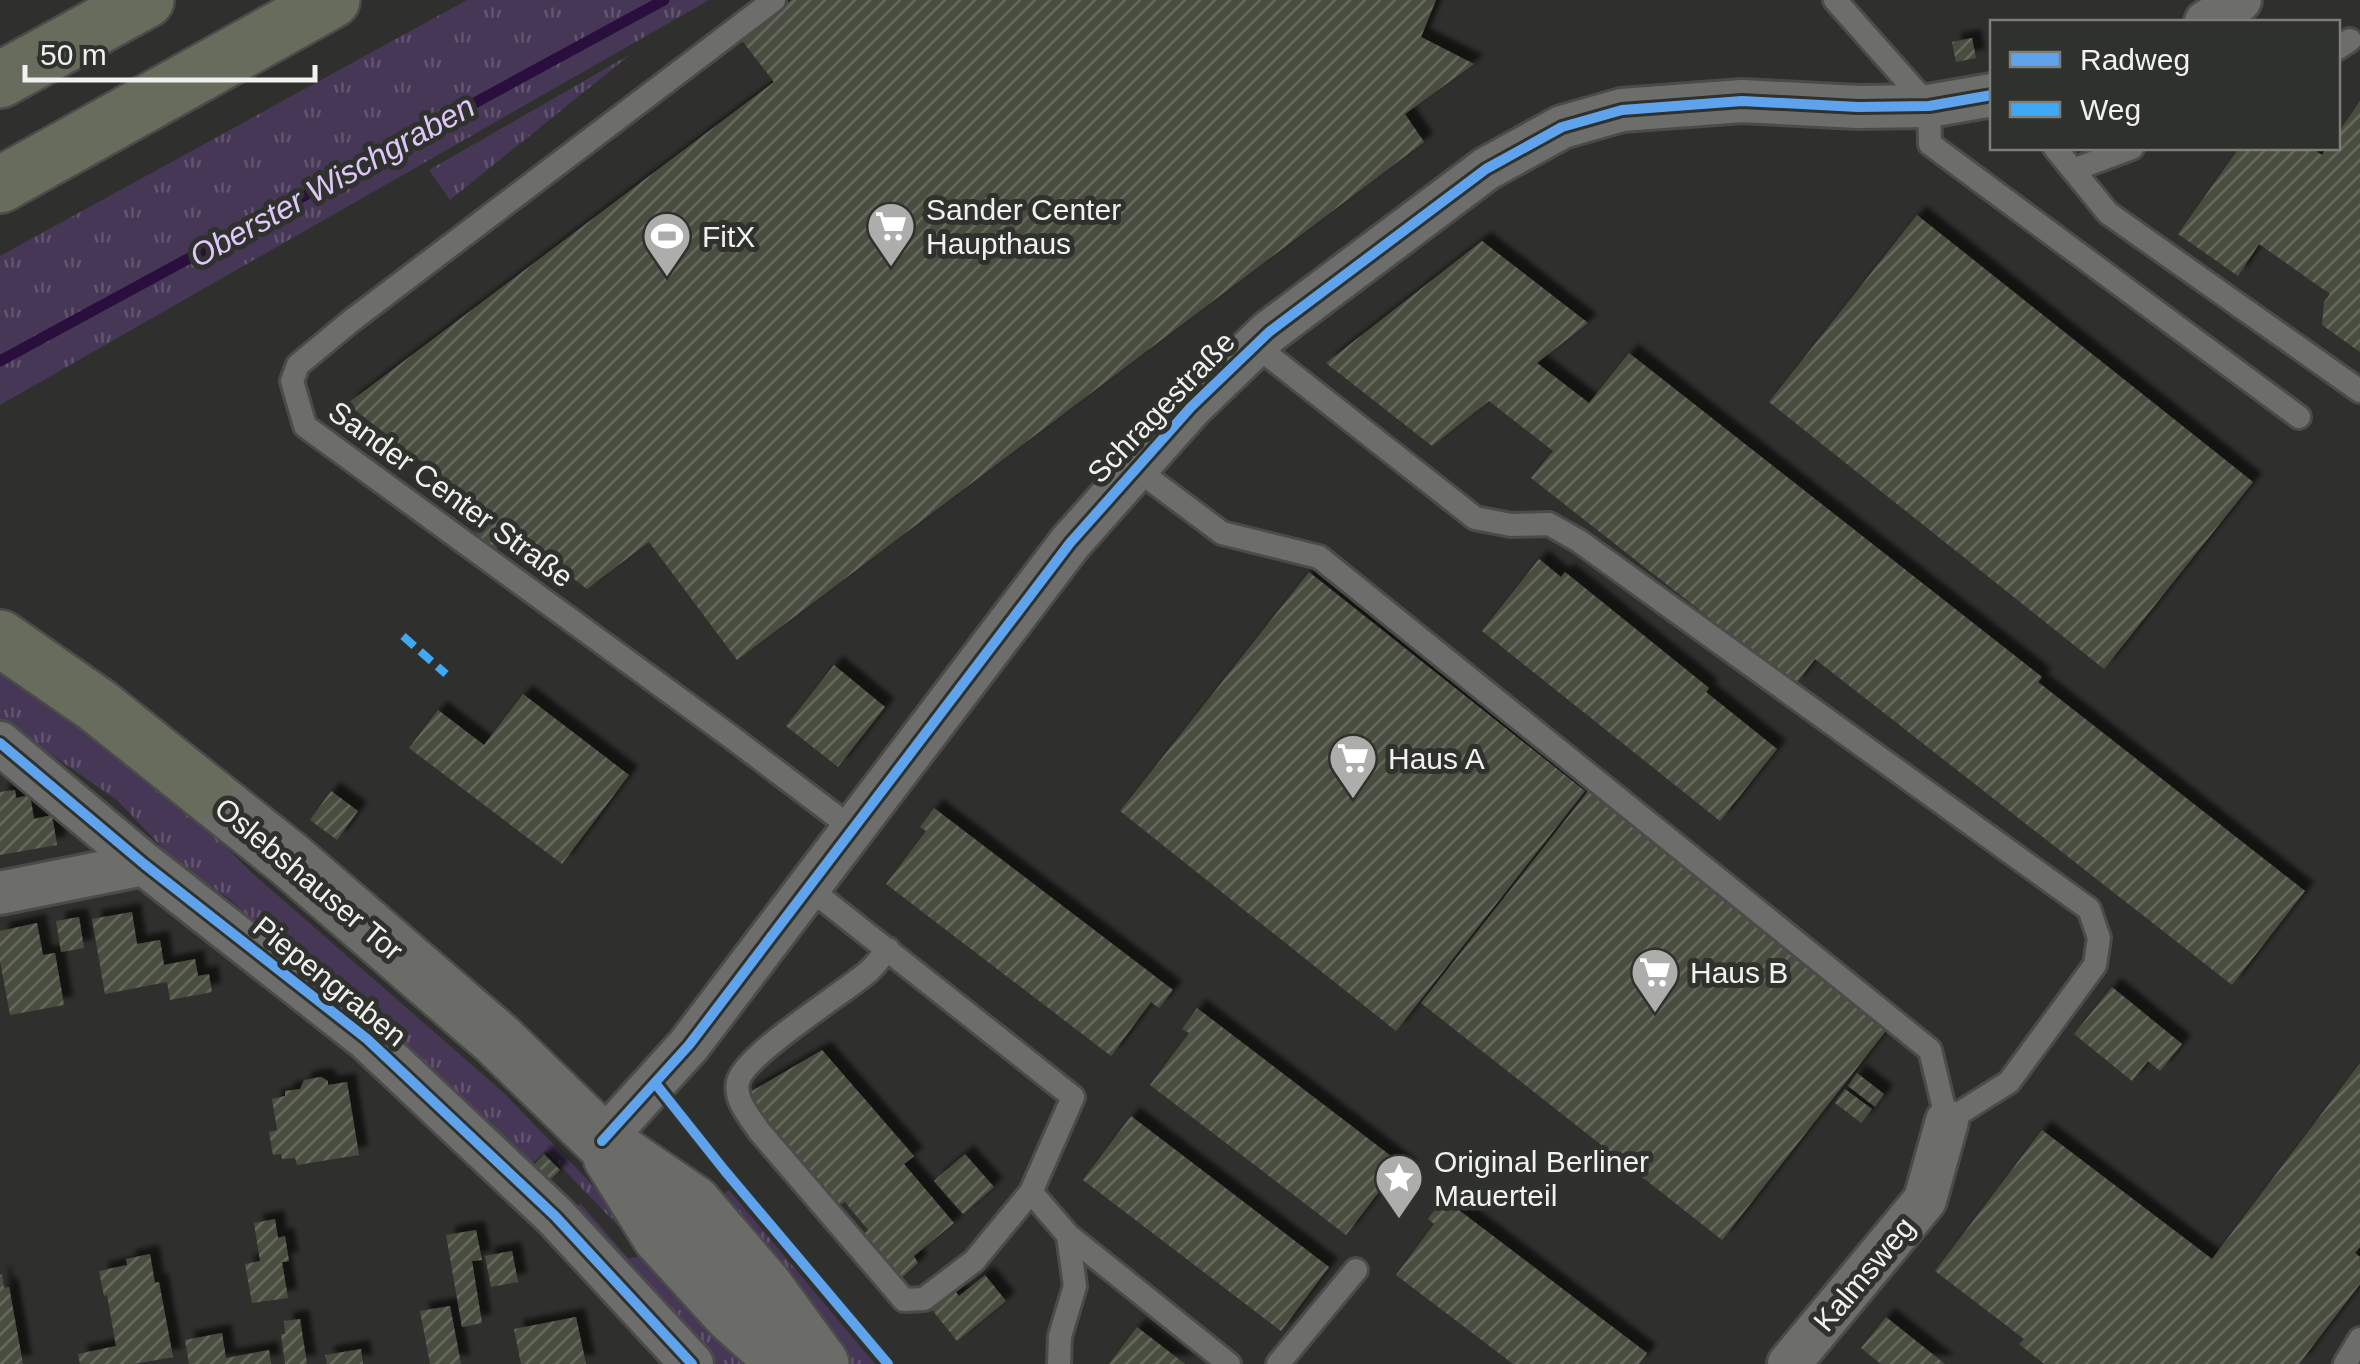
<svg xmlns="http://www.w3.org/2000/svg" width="2360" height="1364" font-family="Helvetica,sans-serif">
  <defs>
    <pattern id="grass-tufts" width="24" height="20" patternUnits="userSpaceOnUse" patternTransform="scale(2.5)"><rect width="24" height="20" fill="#473757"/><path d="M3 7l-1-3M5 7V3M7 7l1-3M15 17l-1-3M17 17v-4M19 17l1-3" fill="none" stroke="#62546f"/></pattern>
    <pattern id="building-hatch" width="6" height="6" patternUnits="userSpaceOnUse" patternTransform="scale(2.5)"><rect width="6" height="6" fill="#4a4e40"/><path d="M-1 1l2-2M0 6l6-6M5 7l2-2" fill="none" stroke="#65685c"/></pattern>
    <filter id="shadow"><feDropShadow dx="9" dy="-9" stdDeviation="2.5" flood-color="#0009"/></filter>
  </defs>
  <rect width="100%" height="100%" fill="#2f302d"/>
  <path fill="url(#grass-tufts)" d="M467,0H709L0,405V256Z
    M631,54L450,200L429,170Z
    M0,664L179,800L252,873L504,1093L635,1229L628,1236L546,1151L530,1165L495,1127L391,1033L286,951L231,900L174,860L117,800L0,719Z
    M729,1190L875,1364H851L716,1201Z
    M580,1203L628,1258L657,1255L757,1364H717L574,1212Z"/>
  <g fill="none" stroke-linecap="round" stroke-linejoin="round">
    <path stroke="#2a0e3e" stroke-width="11" d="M0,361L664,0"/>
  </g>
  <path fill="url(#building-hatch)" filter="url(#shadow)" d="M791,0H1436L1421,37L1474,64L1405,114L1424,142L737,660L649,542L587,589L515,534L491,552L454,503L465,495L347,404L774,82L740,38Z
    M1972,38L1976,58L1956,62L1952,42Z
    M2360,101V352L2322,325L2324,302L2330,294L2259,244L2238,276L2178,234L2239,148H2311L2322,155L2327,148H2338V133Z
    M1917,215L2253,482L2104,669L1769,402Z
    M1482,241L1588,323L1537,363L1589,403L1629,353L2042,677L2038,682L2305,891L2232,985L1815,659L1795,685L1531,478L1553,451L1489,401L1432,446L1326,363Z
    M1539,559L1561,577L1565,572L1709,688L1706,692L1777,749L1720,821L1482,631Z
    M1309,572L1585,791L1396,1031L1120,811Z
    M834,665L885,707L838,767L786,726Z
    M523,694L629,775L562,864L409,748L438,710L484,745Z
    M15,790L16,798L30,795L34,819L52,815L57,845L0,855V792Z
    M1589,790L1889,1027L1722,1240L1421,1003Z
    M331,791L358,811L337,840L310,820Z
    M934,808L1173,990L1159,1008L1151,1002L1111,1056L886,884L926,831L920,827Z
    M132,912L137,944L160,940L164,965L195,959L198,976L209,974L212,992L170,1000L167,982L105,994L92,919Z
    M79,917L84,948L61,952L56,921Z
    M37,923L43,955L55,953L64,1005L10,1015L0,961V931Z
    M2112,987L2182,1044L2160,1071L2148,1061L2132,1081L2074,1034Z
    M1197,1008L1408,1169L1393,1190L1385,1184L1346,1235L1150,1085L1189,1033L1182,1029Z
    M822,1050L914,1156L904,1164L954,1223L914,1256L918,1263L898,1281L862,1236L868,1230L845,1202L835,1207L745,1095Z
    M2360,1063V1247L2355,1253L2360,1257V1284L2299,1364H2044L2019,1344L2024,1339L1935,1271L2042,1130L2212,1259Z
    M1857,1073L1884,1094L1875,1107L1848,1086Z
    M321,1077L328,1081V1085L347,1082L359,1155L297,1165L295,1158L282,1159L281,1154L273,1155L269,1132L277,1130L272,1099L285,1096V1091L300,1089L304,1080Z
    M1845,1089L1872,1109L1861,1123L1835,1103Z
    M1131,1116L1329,1267L1281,1331L1083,1180Z
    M544,1154L560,1170L549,1181L533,1166Z
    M965,1154L994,1187L963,1214L934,1181Z
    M1443,1198L1647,1353L1639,1364H1513L1396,1275L1434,1224L1428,1219Z
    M275,1219L278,1238L285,1236L289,1261L282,1262L288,1298L252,1303L245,1264L260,1261L254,1223Z
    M476,1230L482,1260L472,1261L482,1323L462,1327L446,1235Z
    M512,1251L518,1282L491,1287L485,1256Z
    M150,1254L155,1283L159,1282L173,1357L134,1364H80L78,1354L116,1346L107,1295L104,1296L99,1271L127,1265L126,1259Z
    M2,1274L4,1288L9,1287L23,1364H0V1275Z
    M985,1275L1006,1301L957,1341L929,1306L952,1287L959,1296Z
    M450,1306L461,1364H430L420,1311Z
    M576,1317L586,1364H521L514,1329Z
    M1886,1317L1945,1364H1881L1861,1348Z
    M300,1319L307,1364H285L281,1334H285L284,1321Z
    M1137,1327L1185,1364H1109Z
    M222,1333L226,1358L269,1350L271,1364H189L185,1340Z
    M361,1349L363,1364H327L325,1355Z"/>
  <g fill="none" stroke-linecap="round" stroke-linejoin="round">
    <g stroke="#4b4c49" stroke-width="28">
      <path id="lane" d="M774,0L351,321L298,365L292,381L305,426L730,736L853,829
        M1835,0L1929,106L1930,144L2299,417
        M2338,48L2350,40
        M2055,148L2108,213L2360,391
        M2073,170L2132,148
        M1135,468L1222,533L1319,557L1930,1050L1947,1121L2009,1082L2095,965L2099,938L2089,909L1579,541L1549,524L1511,525L1475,518L1255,345
        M809,888L1073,1097L1031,1192L974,1261L924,1299L904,1300L759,1131C750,1117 734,1100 738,1082C744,1055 842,994 868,972C875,966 881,957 888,949
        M1031,1192L1068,1235L1075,1286L1060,1336L1059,1364
        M1068,1235L1229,1364
        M1278,1364L1356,1270
        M2345,1364L2360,1339"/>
    </g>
    <g stroke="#4b4c49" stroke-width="48">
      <path id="street" d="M2206,22L2240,0
        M0,743L144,864L367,1039L555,1216L692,1364
        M0,893L144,864
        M602,1141L689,1045L1070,543L1191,407L1269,332L1486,169L1562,127L1622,110L1742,101L1858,107L1929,106L1992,95
        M1789,1364L1925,1200L1947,1121"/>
    </g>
    <g stroke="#4b4c49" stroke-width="60">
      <path id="secondary" d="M204,791L289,859L497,1039L602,1141L693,1203L765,1287L821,1364
        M611,1157L660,1236L732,1315L787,1364"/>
    </g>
    <g stroke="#4b4c49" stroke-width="60">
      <path id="highway" d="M0,80L146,0
        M0,185L332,0
        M0,638L98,706L204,791"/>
    </g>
    <use href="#lane" stroke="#6d6d6c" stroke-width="22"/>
    <use href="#street" stroke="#6d6d6c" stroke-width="42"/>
    <use href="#secondary" stroke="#6b6c68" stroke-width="55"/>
    <use href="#highway" stroke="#686c5d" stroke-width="55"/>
    <path stroke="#3fa9f5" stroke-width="8" stroke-dasharray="15 8" stroke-linecap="butt" d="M403,636L446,674"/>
    <g stroke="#2f312c" stroke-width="16">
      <path id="cycleway" d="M0,743L144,864L367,1039L555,1216L692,1364
        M655,1083L725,1171L888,1364
        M602,1141L689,1045L1070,543L1191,407L1269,332L1486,169L1562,127L1622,110L1742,101L1858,107L1929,106L1992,95"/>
    </g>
    <use href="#cycleway" stroke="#60a3ed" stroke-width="10"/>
  </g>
  <defs>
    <g id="supermarket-pin" transform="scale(2.5)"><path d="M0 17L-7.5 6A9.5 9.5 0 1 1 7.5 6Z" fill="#adaeab" stroke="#2f312c"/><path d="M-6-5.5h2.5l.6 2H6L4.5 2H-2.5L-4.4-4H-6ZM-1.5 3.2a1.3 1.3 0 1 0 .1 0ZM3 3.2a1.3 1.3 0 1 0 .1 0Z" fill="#fff"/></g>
    <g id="stadium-pin" transform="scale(2.5)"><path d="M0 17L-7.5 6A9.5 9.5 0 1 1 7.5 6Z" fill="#adaeab" stroke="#2f312c"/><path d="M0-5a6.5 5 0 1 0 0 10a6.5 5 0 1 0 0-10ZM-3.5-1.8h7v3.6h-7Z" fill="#fff"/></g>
    <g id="sight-pin" transform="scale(2.5)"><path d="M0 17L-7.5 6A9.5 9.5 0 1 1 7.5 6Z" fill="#adaeab" stroke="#2f312c"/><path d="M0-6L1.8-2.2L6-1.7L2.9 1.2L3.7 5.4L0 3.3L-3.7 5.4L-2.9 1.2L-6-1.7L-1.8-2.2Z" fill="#fff"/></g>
  </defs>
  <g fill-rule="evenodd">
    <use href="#supermarket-pin" x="891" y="226"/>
    <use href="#stadium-pin" x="667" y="236"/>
    <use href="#supermarket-pin" x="1353" y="758"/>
    <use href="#supermarket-pin" x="1655" y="972"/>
    <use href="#sight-pin" x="1399" y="1178"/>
  </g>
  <g text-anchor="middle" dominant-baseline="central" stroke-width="10" stroke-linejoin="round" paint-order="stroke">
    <g font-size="30" fill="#f1f2ef" stroke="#2f312c" text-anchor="start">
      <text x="926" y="209">Sander Center<tspan x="926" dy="34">Haupthaus</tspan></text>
      <text x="702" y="236">FitX</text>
      <text x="1388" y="758">Haus A</text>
      <text x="1690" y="972">Haus B</text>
      <text x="1434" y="1161">Original Berliner<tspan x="1434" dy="34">Mauerteil</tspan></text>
    </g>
    <g font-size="30" fill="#f1f2ef" stroke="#2f312c">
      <text transform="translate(1161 407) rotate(-46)">Schragestraße</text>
      <text transform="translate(451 494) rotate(36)">Sander Center Straße</text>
      <text transform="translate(309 879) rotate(40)">Oslebshauser Tor</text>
      <text transform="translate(330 981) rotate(39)">Piepengraben</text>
      <text transform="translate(1864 1274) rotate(-50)">Kalmsweg</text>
    </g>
    <g font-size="32" font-style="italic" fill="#e0c7fb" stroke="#2f312c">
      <text transform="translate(332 181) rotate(-29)">Oberster Wischgraben</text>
    </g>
  </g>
  <rect x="1990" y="20" width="350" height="130" fill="#2f312c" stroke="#7d7e7a" stroke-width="2.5"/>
  <rect x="2010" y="52" width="50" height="15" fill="#60a3ed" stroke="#7d7e7a" stroke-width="2.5"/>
  <text x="2080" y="70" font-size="30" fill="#f1f2ef">Radweg</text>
  <rect x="2010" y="102" width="50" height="15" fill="#3fa9f5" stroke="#7d7e7a" stroke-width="2.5"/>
  <text x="2080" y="120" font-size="30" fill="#f1f2ef">Weg</text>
  <path d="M25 65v15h290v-15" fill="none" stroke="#f1f2ef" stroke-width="5"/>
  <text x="40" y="65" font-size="30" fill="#f1f2ef" stroke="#2f312c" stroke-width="8" paint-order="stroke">50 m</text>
</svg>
